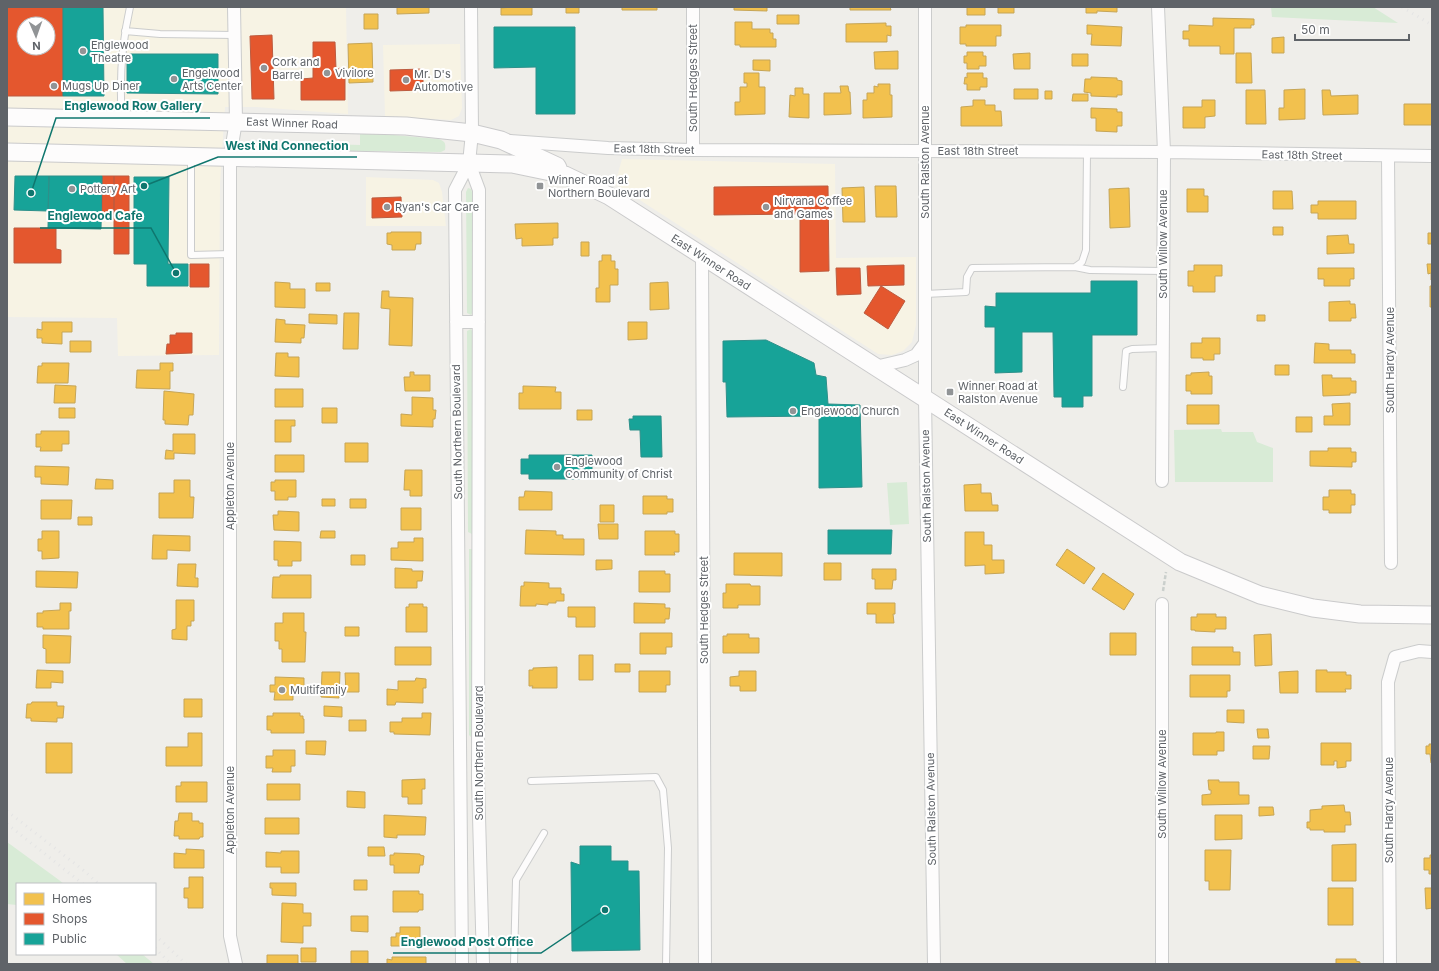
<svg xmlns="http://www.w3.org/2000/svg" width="1439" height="971" font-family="Inter,sans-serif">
  <rect width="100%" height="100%" fill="#efeeea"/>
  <path fill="#f7f3e4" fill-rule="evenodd" d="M7,7H346L348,114L256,107H225L220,184L219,355L118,356L117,318L7,317ZM24,24H48V48H24Z
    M460,44L462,108L459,116L451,120L385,116L383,45Z
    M622,159L835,164L836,258L916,257V325L912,342L903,351L892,355L878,354L615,184Z
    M366,177L433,180L439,183L442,192L446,226H366Z"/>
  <path fill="#d8ebd6" d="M1271,7H1373L1398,23L1272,17Z
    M360,132L438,139C445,141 446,143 445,150L441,152L371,151L299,153V143L360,145Z
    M468,188L471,189L472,192L473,311L471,315L467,313V311L466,192Z
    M471,329L473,333L474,533L472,534L468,532L467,333V331Z
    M1221,429L1222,432H1253L1257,442L1273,448V482H1175L1174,430Z
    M907,482L909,524L890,525L887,483Z
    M469,549H473L472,738L469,735Z
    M7,842L59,880L64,884H17V905L7,904Z
    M116,954H142L154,964H127Z"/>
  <path fill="#f2c14e" stroke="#c6a556" d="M397,7H429V13L397,14Z
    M514,7H532V15H501V8Z
    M566,7H579V13H566Z
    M622,7H657V10H622Z
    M734,7H767V11L734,10Z
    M850,7H890L891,10H850Z
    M967,7H985V15H967Z
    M998,7H1014V13H998Z
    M1086,7H1117V12L1097,11V13H1086Z
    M364,14H378V29H364Z
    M777,15H799V24H777Z
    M1213,18L1254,19V25H1251V28H1234V54H1220V46H1189V39H1183V31H1189V25L1213,26Z
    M735,22H752V29H770V33H773V39H776V47H740V45H735Z
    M886,23V26H891V36L887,35V42H846V24Z
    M966,25H1001V36H996V46H966V44H960V27H966Z
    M1087,25L1122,27L1121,46L1091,45L1092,34H1087Z
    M1284,37V53H1272V38Z
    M372,43L373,82L349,83L348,44Z
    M898,51V69H875L874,52Z
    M967,52H983V56H986V66H979V69H967V63H964V56H967Z
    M1030,53V69H1014L1013,54Z
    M1236,53H1251L1252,83H1236Z
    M1072,54H1088V66H1072Z
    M753,60H770V71L753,70Z
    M744,73H759V87H765V114L735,115V102H740V87H747V83H744Z
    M967,73H983V78H987V87H980V90H967V84H964L965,77L967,78Z
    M1091,77L1117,78V80L1122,81V95H1117V97L1091,96V93L1084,92L1085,79H1091Z
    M878,84H890V95H892V117L863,118V100H867V93H874V86L878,87Z
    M840,86H848L849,92H850L851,114L824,115V93H841Z
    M795,88H803V94H809V118L789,117L790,95L795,96Z
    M1014,89H1038V99H1014Z
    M1305,89V119L1279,120V108H1284V90Z
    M1246,90H1265L1266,124H1246Z
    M1322,90H1330L1331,96L1358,95V114L1323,115Z
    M1045,91H1052V99H1045Z
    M1073,94H1088V101H1072Z
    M973,100H985V105H995V111H1001L1002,126H961V107L973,106Z
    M1202,100H1215V116L1205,117V128H1183V107H1202Z
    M1404,104H1432V125H1404Z
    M1091,108L1117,109V112H1122V126H1117V132L1096,131V118H1091Z
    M875,186H896L897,217H876Z
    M864,187L865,222H843L842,188Z
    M1129,188L1130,227L1110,228L1109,189Z
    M1187,189H1204V196H1208V212H1187Z
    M1273,191H1292L1293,209H1273Z
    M1318,201H1356V219H1318V213H1311V205H1318Z
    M558,223V238H553V245L522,246V238L516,239L515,224Z
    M1273,227H1283V235H1273Z
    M391,232H421V244H416L415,250H392V245L387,244V233H391Z
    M1428,233H1432V244H1428Z
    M1348,235L1349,244H1354V253L1327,254V236Z
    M581,242H589V256H581Z
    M602,255H611V261H615V269H618V285H610V302H596V288H599V261H602Z
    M1427,264H1432V280H1431V273L1428,274Z
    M1194,265H1222V276H1215V292H1193V286H1188V271H1194Z
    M1318,268H1354V279H1350V286H1324V279H1318Z
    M275,282L290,283V289H305V308L275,307Z
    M668,282L669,309L650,310V283Z
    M316,283H330V291H316Z
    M1430,286H1432V307H1430Z
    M382,291H389V297L413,298L412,346L389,345L390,309L381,308Z
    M1350,301V304H1355L1356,318H1351V321H1329V302Z
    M344,313H359L358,349H343Z
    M309,314L337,315V324L309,323Z
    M1257,315H1265V321H1257Z
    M276,319L285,320V324L305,325L304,338H301V343L275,342Z
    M42,322H72V332H62V344L42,343V338H37V329L42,330Z
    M628,322H647V339L628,340Z
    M1202,338H1220V354H1214V360H1203V358H1191V343H1202Z
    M70,341H91V352H70Z
    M1315,343L1329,344V350H1351V354H1355V363H1314Z
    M276,353H288V357H299V377L275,376Z
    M42,363H69L68,383H37L38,366H42Z
    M160,363H173V371H170V389L136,388L137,370H160Z
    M1275,365H1289V375H1275Z
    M410,372H414V375H430V391H405L404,377H410Z
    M1209,372V376H1212V394H1191V391H1186V375H1191V373Z
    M1322,375H1332V378H1351V381H1356V393H1350V395L1323,396Z
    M55,385L76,386L75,403H54Z
    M523,386L556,387L555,392H561V409H519V393H523Z
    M275,389H303V407H275Z
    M164,391L194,394L193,415H189L188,425L165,424V420H163Z
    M412,397L433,398V410H436L435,419H433V427L401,426V414L412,415Z
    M1350,403V425H1324V416H1333L1332,404Z
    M1187,405H1219V424H1187Z
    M59,408H75V418H59Z
    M322,408H337V423H322Z
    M577,410H592V420H577Z
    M1296,417H1312V432H1296Z
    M275,420H295V426H291V442H275Z
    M41,431H69V444H62V451H40L41,447H36V434H41Z
    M173,434H195V454L174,453V459H165L166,450L173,451Z
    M345,443H368V462H345Z
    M1328,448H1351V452H1356V462H1352V467L1310,466V451H1328Z
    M275,455H304V472H275Z
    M35,466L69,467L68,485L41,484V477H35Z
    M405,470H422V496H410V490H404Z
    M96,479L113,480V489H95Z
    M174,480H190V497H194L193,518H159V493H174Z
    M275,480H296V497H288V500H275V491H271V482H275Z
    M981,484V493H991L992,505H998V511H965L964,485Z
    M1329,490H1351V494H1355V505H1351V513H1329V510H1323V497H1329Z
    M525,491L552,492V510H519V497H524Z
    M643,496H667V499H673V512H667V514H643Z
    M322,499H335V506H322Z
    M350,499H366V508H350Z
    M41,500H72L71,519H41Z
    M600,505H614V522H600Z
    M401,508H421V530H401Z
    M278,511L299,512V531L274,530L273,515H278Z
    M78,517H92V525H78Z
    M598,524H618V539H599Z
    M526,530L556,531V535H563V539H584V555L525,554Z
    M42,531H59V558L42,559V551H38V539H42Z
    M321,531H335V538H320Z
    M645,531H675V534H679V552H674L675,555H645Z
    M965,532H984V545H992V560H1004V573L985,574V565L965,566Z
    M153,535L190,536V551L167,550V559H152Z
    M414,538H423V561L391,560V548H398V542H414Z
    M274,541L301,542V561H292V566H278V560H274Z
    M1067,549L1095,568L1084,584L1056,565Z
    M734,553H782V576L734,575Z
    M351,555H365V565H351Z
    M596,560H612V569L596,570Z
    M824,563H841V580H824Z
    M178,564H196L195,578H198V587L177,586Z
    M395,568L412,569V571H423L422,581H417V588H395Z
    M872,569H896V580H893L892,589H875V579H872Z
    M36,571L78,572L77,588L36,587Z
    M639,571H665V574H670V592H639Z
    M1103,573L1134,594L1124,610L1092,589Z
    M280,575H311V598H272L273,577H280Z
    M524,582L549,583V588H561V594H564V601H556V603H548V605L536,604V606H520L521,586H524Z
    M726,584H750L751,586H760V605H738V608H723V593H726Z
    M176,600H194V621H191V626H187V640L172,639V630L176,629Z
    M60,603H71V611H69V629H43V627H37V613H43V611L60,610Z
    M634,603L665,604V608H670L669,619H665V623H634Z
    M867,603H895V614H893L894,623H876V614H867Z
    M409,604H423V607H427V632H406V607H409Z
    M568,607H595V627H576V617H568Z
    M283,613H304V632H306L305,662H282V649H279V641H275V623H283Z
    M1197,614H1216V617H1226V629H1215V632L1195,631V630H1191V617H1197Z
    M345,627H359V636H345Z
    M640,633H672V647H666V654H640Z
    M1110,633H1136V655H1110Z
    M727,634H749V638H759V653H723V636H727Z
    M1271,634L1272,665L1255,666L1254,635Z
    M43,635L71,636L70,663H46V649L43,648Z
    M395,647H431V665H395Z
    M1192,647H1233V652H1240V665H1192Z
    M579,655H593V680H579Z
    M615,664H630V672H615Z
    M557,667V688H532L533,686H529V670H533V668Z
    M37,670L63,671V683L51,682V688H36Z
    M1316,670H1327V672H1346V675H1351V689H1345L1346,692H1316Z
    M639,671H670V685H666V692H639Z
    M739,671H756V691H740V686H730V677L739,676Z
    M1298,671V693H1280L1279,672Z
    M322,672H340L339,698L321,697Z
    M345,673H359V692H346Z
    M1190,675H1230V691H1227V697H1190Z
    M275,677L304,678V688H293V700H274L275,692H270V685H275Z
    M416,678L426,679V688H423V703L396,702L395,705H387V689L398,690V681H415Z
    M184,699H202V717H184Z
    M32,702H57V706H64L63,718H57V722L31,721V718H26L27,704H31Z
    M324,706L342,707V717L324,716Z
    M1227,710H1244V723L1227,722Z
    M273,713H300V716H303V719H304V733H271V730H267V716H273Z
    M422,713H431L430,735L394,734V732H390V722H402V718H422Z
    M349,720H366V731H349Z
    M1257,729H1268L1269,738H1258Z
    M1216,732H1224V751H1217V755H1193V733H1216Z
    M188,733H202V766H166V747H188Z
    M306,741H326L325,755L306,754Z
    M46,743H72V773H46Z
    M1321,743H1351V761H1346V767L1337,768V761H1334V765H1321Z
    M1429,744H1432V763H1431L1430,754H1426V746H1429Z
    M1253,746H1270L1269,759H1253Z
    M273,750H295V766H291V772H272L273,768H266V756H273Z
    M425,779V789H422V804H408V797H402V780Z
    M1208,780H1219V782H1239V795H1249V804L1202,805V795L1211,794V790H1209Z
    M181,782H207V802H176V786H181Z
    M267,784H300V800H267Z
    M347,791L365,792V808L347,807Z
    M1344,805L1345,812H1350L1351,825H1345V832H1324V830H1310V828H1307V822H1310V810L1322,809V806Z
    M1259,807H1273L1274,815L1259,816Z
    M179,813H192V821H199V823H203V837H200L199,839H179V836H174L175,821H178Z
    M384,815L426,817L425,835H397V838L384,837Z
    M1215,815H1242V839L1215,840Z
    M265,818H299V834H265Z
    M1356,844V881H1332V845Z
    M368,847H384L385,856H368Z
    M186,849L204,850V868H174V853L186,854Z
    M1205,850H1231L1230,890H1209V881H1205Z
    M281,851H299V873H281V867H266V852L281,853Z
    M394,853L420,854V855L424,856L423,865H420L419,873H394V865H390V855H394Z
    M1430,855H1432V874H1429V870H1424V858H1430Z
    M189,877H203V908H188V898H184V888H189Z
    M354,880H367V890H354Z
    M270,883H296V896L272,895V888H270Z
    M1328,888H1353V925H1328Z
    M1425,888H1432V908L1426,909Z
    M393,891H419V894H423V910H419L418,912H393Z
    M282,903L303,904V913H311V926H303V943L281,942Z
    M351,916H368V932L351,931Z
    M400,927H420V946H391V937H396V933H400Z
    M301,948H316V962H301Z
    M351,951H368V964H351Z
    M267,955H298V964H267Z
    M392,957H426V964H387V959L392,960Z
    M1336,959H1356V961L1360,962V964H1336Z"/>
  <path fill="#e4572e" stroke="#bc5b3f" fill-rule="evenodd" d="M7,7H63V96H7ZM24,24H48V48H24Z
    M272,35L274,99H252L250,36Z
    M313,42H335L336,69L341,68V77H345V100H301V79L313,78Z
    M423,69V90L390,91V70Z
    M102,176H114V219H102Z
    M114,176H129V254H114Z
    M828,186L829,271L800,272V214L714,215V187Z
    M401,197L402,217L372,218V198Z
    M14,228H56V249L61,250V263H14Z
    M190,264H209V287H190Z
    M904,265V285L868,286L867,266Z
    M836,268H860L861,294L837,295Z
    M881,286L905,301L888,329L864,313Z
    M176,333H192V353L166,354L167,344H170V335H176Z"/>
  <path fill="#17a398" stroke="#2d908a" d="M63,7H103L104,96H63Z
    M494,27H575V114H536V67L494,68Z
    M127,54H218V94L127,93Z
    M15,176H49L48,211L14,210Z
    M49,176H102L101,229L48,228Z
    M134,177H169L168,264H188V286H147V264H134Z
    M1091,281H1137V335H1092V396H1083V407H1062V397H1054L1053,332H1022V372L995,373V327H985V306L996,307V293H1091Z
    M766,340L814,363L816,375L826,377L828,404L860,405L862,487L819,488V416L727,417L726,382H723V341Z
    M633,416H661L662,457H641L640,430H630L629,419H633Z
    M529,455H592V479H529V474H521V459H529Z
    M828,530H892L891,554H828Z
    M580,846H611V861H628V871H639L640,950L572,951L571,862L580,865Z"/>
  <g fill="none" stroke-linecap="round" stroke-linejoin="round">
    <g stroke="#cbcccc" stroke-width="8">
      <path id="lane" d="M125,31L160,34L235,35
        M122,118C119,81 122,43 130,7
        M191,158V255L230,254
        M1075,267L1090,270L1163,271
        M925,294L966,292L967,277L972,268L1075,267L1082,262L1086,250L1087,152
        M1123,387L1126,351L1132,349L1163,348
        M531,781L656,777L663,790L668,848L666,964
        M514,964L516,880L544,833"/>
    </g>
    <g stroke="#cbcccc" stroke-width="14">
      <path id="street" d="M234,7L236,121L230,157V936L236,964
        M925,7V399L934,964
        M1158,7L1164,152L1162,481
        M510,141L608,148L693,150L1164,152L1432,156
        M693,150V7
        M1388,156L1391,563
        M469,163L479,190L478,779L483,964
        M702,256L705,964
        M456,322H479
        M875,367L905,360L916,355L925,343
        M1162,604V964
        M462,964L455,190L469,163L472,133L471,7
        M1390,964L1388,682L1395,657L1419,651L1432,652"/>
    </g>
    <g stroke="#cacacb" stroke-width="19">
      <path id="secondary" d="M7,117L406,126L472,133L501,140L557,166L558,168
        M7,152L512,164L565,175L609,196L1180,562L1260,595L1313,608L1360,614L1432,615"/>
    </g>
    <path stroke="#cacfcc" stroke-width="2.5" stroke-dasharray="4 2" stroke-linecap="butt" d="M1163,591L1166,572"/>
    <use href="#lane" stroke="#fdfcfc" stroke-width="6"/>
    <use href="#street" stroke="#fdfcfc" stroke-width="12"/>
    <use href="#secondary" stroke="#fdfcfc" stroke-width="17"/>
    <path stroke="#e4e4e4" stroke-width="3" stroke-dasharray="1 5" stroke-linecap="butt" d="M1402,7L1432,25
      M7,811L83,870L99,884
      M7,824L83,884
      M155,935L186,964
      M155,948L171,964"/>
  </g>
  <g fill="#919496" stroke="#fff" stroke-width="1.5">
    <circle cx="83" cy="51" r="4"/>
    <circle cx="264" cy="68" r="4"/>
    <circle cx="327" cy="73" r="4"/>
    <circle cx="174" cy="79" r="4"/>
    <circle cx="406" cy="80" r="4"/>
    <circle cx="54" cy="86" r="4"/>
    <rect x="536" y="182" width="8" height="8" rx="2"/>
    <circle cx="72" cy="189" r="4"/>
    <circle cx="387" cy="207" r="4"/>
    <circle cx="766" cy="207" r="4"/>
    <rect x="946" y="388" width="8" height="8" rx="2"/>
    <circle cx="793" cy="411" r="4"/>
    <circle cx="557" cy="467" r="4"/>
    <circle cx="282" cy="690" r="4"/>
  </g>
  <g text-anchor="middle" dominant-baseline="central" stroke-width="4" stroke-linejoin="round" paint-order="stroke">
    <g font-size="11" fill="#5f6368" stroke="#fff" text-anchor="start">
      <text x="91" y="45">Englewood<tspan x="91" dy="13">Theatre</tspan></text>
      <text x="272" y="62">Cork and<tspan x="272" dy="13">Barrel</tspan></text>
      <text x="182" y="73">Engelwood<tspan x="182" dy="13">Arts Center</tspan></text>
      <text x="335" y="73">Vivilore</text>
      <text x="414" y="74">Mr. D's<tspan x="414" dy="13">Automotive</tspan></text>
      <text x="62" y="86">Mugs Up Diner</text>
      <text x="548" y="180">Winner Road at<tspan x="548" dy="13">Northern Boulevard</tspan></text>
      <text x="80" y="189">Pottery Art</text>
      <text x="774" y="201">Nirvana Coffee<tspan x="774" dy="13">and Games</tspan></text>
      <text x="395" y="207">Ryan's Car Care</text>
      <text x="958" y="386">Winner Road at<tspan x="958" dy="13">Ralston Avenue</tspan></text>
      <text x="801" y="411">Englewood Church</text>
      <text x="565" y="461">Englewood<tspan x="565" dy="13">Community of Christ</tspan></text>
      <text x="290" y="690">Multifamily</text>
    </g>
    <g font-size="11" fill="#5f6368" stroke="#fff">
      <text transform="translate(693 78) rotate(-90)">South Hedges Street</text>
      <text transform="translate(292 123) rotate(2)">East Winner Road</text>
      <text transform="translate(654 149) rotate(1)">East 18th Street</text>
      <text x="978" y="151">East 18th Street</text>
      <text transform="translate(1302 155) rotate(1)">East 18th Street</text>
      <text transform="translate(925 162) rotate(-90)">South Ralston Avenue</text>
      <text transform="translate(1163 244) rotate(-90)">South Willow Avenue</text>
      <text transform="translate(711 262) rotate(33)">East Winner Road</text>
      <text transform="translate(1390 360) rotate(-90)">South Hardy Avenue</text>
      <text transform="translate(457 432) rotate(-91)">South Northern Boulevard</text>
      <text transform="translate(984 436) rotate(33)">East Winner Road</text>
      <text transform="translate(230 486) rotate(-90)">Appleton Avenue</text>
      <text transform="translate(926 486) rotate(-91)">South Ralston Avenue</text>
      <text transform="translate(704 610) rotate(-90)">South Hedges Street</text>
      <text transform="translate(479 753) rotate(-90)">South Northern Boulevard</text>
      <text transform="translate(1162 784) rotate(-90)">South Willow Avenue</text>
      <text transform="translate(931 809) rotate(-91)">South Ralston Avenue</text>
      <text transform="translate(230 810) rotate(-90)">Appleton Avenue</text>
      <text transform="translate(1389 810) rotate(-90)">South Hardy Avenue</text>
    </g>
  </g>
  <path fill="none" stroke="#0f766e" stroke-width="1.5" d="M31 193L56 118H210M144 186L218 157H357M176 273L151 228H40M605 910L541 953H393"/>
  <g fill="#0f766e" stroke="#fff" stroke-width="1.5">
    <circle cx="31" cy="193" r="4"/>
    <circle cx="144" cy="186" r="4"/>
    <circle cx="176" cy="273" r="4"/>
    <circle cx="605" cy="910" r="4"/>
  </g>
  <g font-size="12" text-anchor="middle" font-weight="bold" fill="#0f766e" stroke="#fff" stroke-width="4" stroke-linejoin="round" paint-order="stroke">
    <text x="133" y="110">Englewood Row Gallery</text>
    <text x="287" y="150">West iNd Connection</text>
    <text x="95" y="220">Englewood Cafe</text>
    <text x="467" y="946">Englewood Post Office</text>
  </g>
  <rect width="1439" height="971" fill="none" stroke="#5f6368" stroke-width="16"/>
  <rect x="16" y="883" width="140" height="72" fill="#ffffff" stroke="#bfc1c3"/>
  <rect x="24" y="893" width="20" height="12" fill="#f2c14e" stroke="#bfc1c3"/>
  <text x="52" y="903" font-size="12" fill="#5f6368">Homes</text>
  <rect x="24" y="913" width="20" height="12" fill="#e4572e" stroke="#bfc1c3"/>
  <text x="52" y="923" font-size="12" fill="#5f6368">Shops</text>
  <rect x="24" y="933" width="20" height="12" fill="#17a398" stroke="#bfc1c3"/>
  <text x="52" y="943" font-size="12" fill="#5f6368">Public</text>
  <g transform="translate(36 36) rotate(178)"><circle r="19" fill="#ffffff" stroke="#bfc1c3"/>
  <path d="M0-3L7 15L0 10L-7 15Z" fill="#919496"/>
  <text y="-6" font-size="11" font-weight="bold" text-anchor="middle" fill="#5f6368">N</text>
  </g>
  <path d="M1295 34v6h114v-6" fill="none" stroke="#5f6368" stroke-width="2"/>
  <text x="1301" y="34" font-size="12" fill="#5f6368" stroke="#ffffff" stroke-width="3" paint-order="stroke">50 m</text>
</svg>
